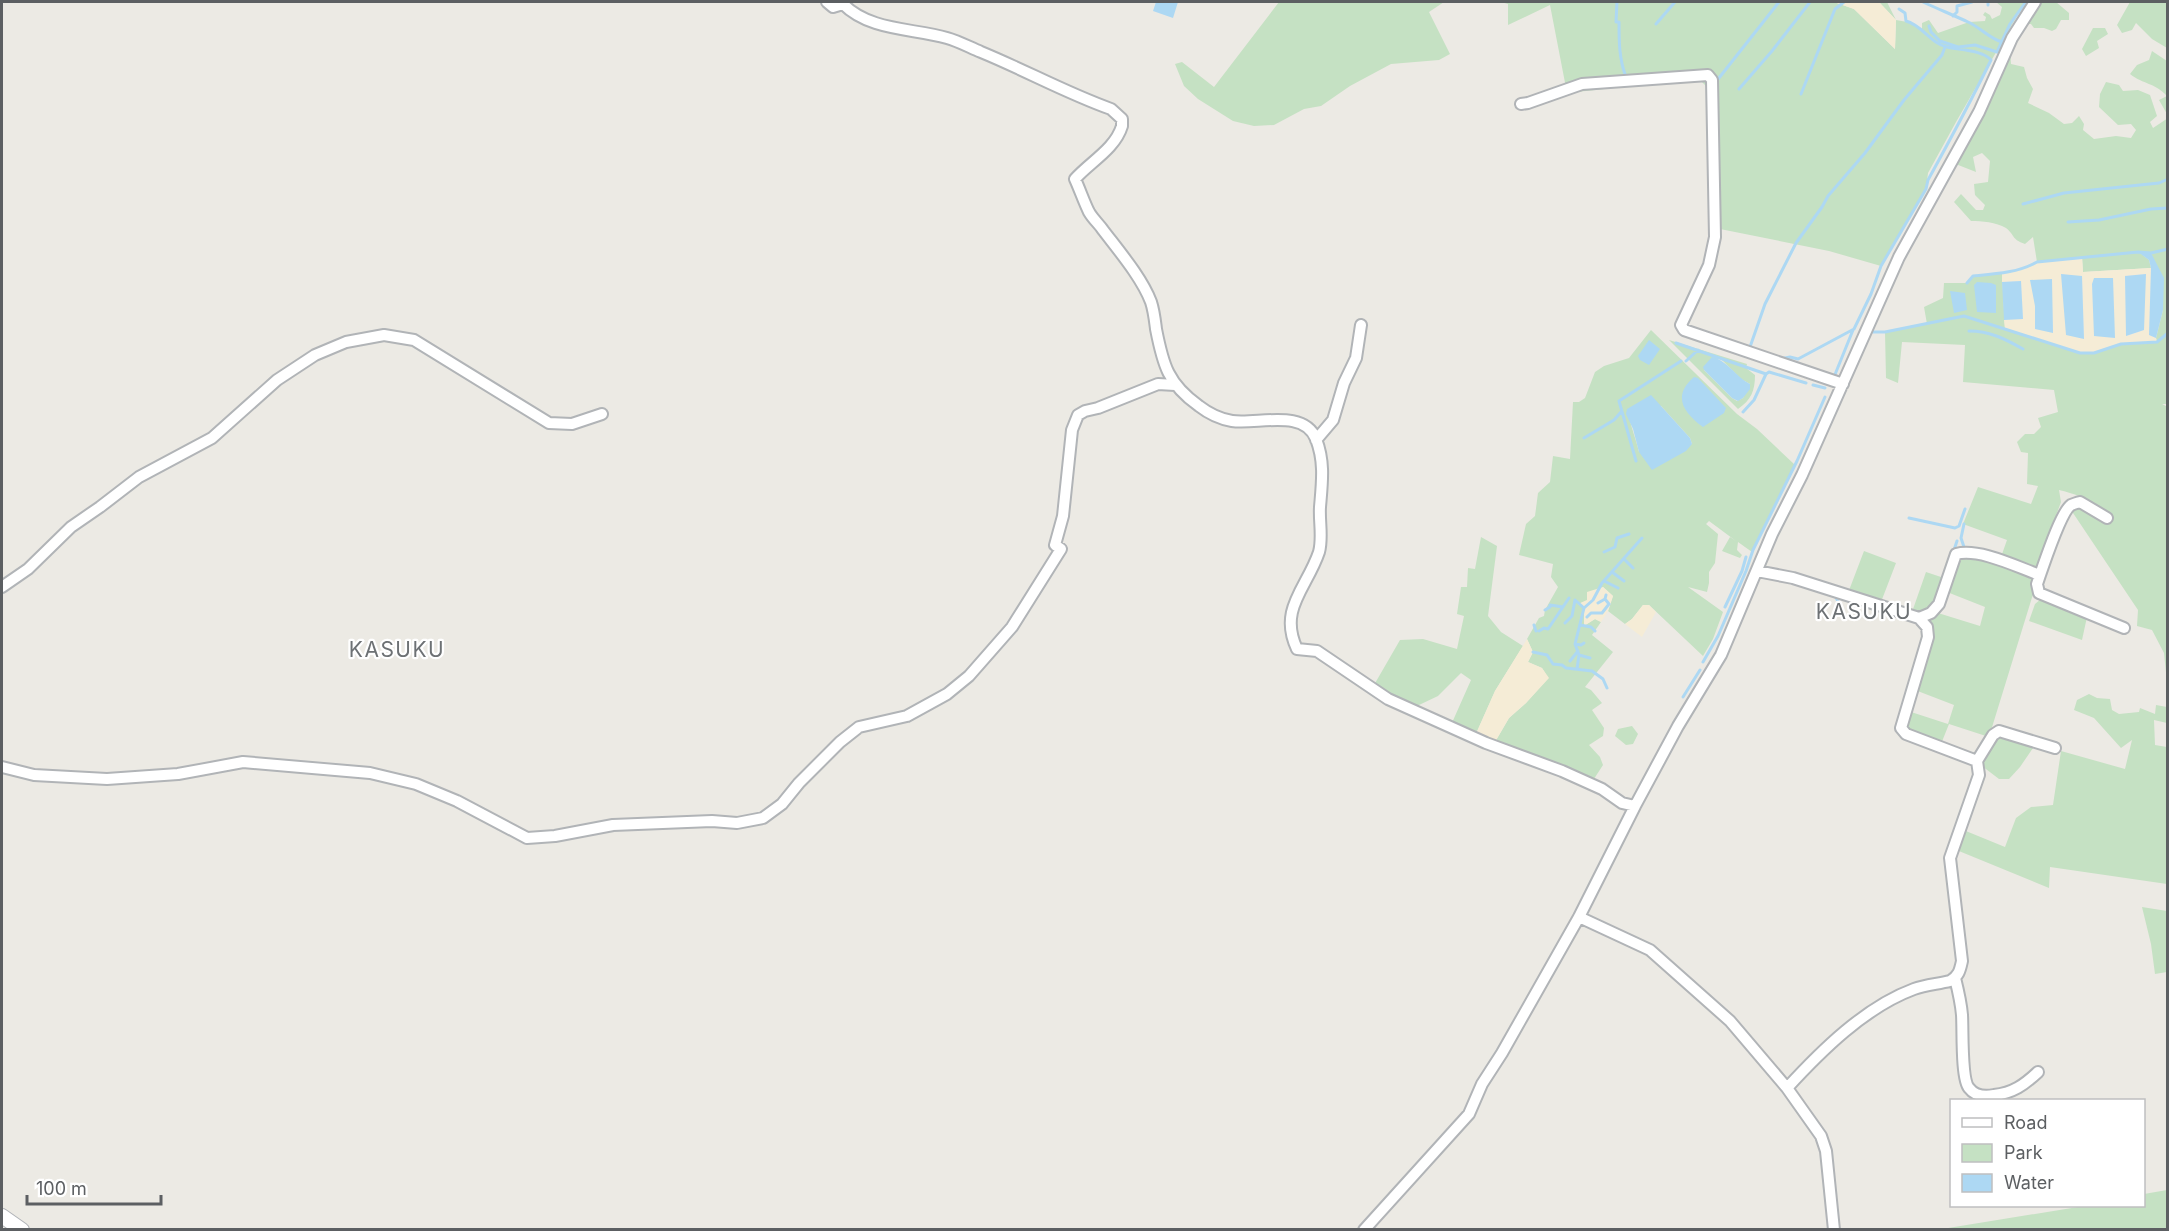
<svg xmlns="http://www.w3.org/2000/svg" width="2169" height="1231" font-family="Inter,sans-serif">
  <rect width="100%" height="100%" fill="#eceae4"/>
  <path fill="#c5e1c3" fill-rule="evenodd" d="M1279,2H1444L1429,12L1450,54L1439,60L1391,64L1350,86L1321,106L1304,109L1274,125L1254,126L1233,121L1198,99L1184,86L1175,64L1182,62L1214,87Z
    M1501,2H1834L1854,9L1895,49L1896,20L1879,2H1887L1896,20L1913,23L1922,29V23L1929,20L1938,33L1969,22L1985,21L1986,17L1983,15L1985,12L1990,15L1992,19L2000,15L2002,7L1996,2H2025L1956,122L1928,173L1926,189L1881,266L1829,251L1710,227L1708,88L1699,79L1567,93L1550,5L1508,25V4Z
    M2030,2H2056L2069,13V20H2061L2056,29L2052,31L2044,28H2034L2031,24H2027L2028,26L2022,23Z
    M2130,2H2167V48L2152,39L2136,23L2132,30L2122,33L2117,25Z
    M2093,28H2105L2108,34L2097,41L2099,48L2086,56L2082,49Z
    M2010,50L2011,64L2024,67L2027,78L2033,89L2028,103L2049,113L2064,124L2072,123L2079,116L2084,124L2083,130L2094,139L2116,136L2131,138L2136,130L2131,124L2118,125L2099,107L2100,94L2106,82L2119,85L2123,91L2138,90L2150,95L2157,116L2150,122L2153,128L2168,118L2167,404H2162L2168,407L2167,682L2164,653L2152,630L2137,626L2138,610L2071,510L2081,506L2111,522C2104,504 2077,494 2059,490L2061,502L2036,570L2001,557L2007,540L1963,524L1978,487L2031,504L2038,486L2027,484L2028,453L2021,452L2017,442L2025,434H2034L2041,427L2038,418L2058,412L2054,390L1963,382L1965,345L1902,342L1898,383L1886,378L1885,332L1927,324L1924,307L1943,298L1944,283H1967L1973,276L2002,273L2005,329L2080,353H2094L2121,344L2157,342L2156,338L2163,310L2151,253L2139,252L2149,260L2151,268L2083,272L2082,257L2037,262L2033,237L2025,244C2011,239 2015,235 2006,228C1996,222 1982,221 1971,221L1954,202L1961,194L1976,210H1983L1985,205L1975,195L1974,184L1988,182L1990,161L1982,153L1973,157L1976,172L1948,161Z
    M2152,51L2167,61V114L2159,100L2167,96C2154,82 2144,85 2130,74L2137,65L2149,60Z
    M1651,330L1737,414L1757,429L1795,465L1752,552L1738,542L1737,550L1742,555L1740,558L1722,551L1730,537L1736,541L1709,521L1706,524L1718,534L1715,563L1709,572V583L1707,592L1688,587L1723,612L1713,639L1703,656L1649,605H1643L1632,619L1625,624L1608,611L1613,596L1603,587L1587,601L1578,604L1584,608L1585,625L1595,619L1601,622L1592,635L1613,652L1585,687L1591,690L1602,703L1592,710L1604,728L1603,736L1589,745L1600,757L1603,765L1592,782L1495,742L1509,718L1526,703L1548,678L1542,668L1528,662L1533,652L1527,639L1539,618L1544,616L1545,610L1558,587L1551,577L1553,564L1519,555L1526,524L1535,516L1538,493L1550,482L1553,456L1570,459L1573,402H1579L1585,398L1595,372L1604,366L1629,358ZM1661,406L1690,438L1692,444L1639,452C1637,442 1627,415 1628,409Z
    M1669,340L1747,364L1746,368L1755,375C1755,391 1751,400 1738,409ZM1720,358L1741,379L1750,384L1743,398L1737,401L1732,398L1704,370Z
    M1481,537L1497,546L1488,616L1501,632L1523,646L1495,691L1475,736L1451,725L1471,680L1461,673L1438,696L1419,705L1417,708L1374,685L1400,640L1423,639L1457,649L1464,616L1457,614L1461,587H1467L1468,568L1475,569Z
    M1864,551L1896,563L1881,602L1848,593Z
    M1964,556L1977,557L2034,576V591L1989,737L1949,724L1941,744L1905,730L1908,711L1948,724L1954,705L1915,690L1932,639V628L1924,619L1938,613L1980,626L1985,607L1947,592L1959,560Z
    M1926,572L1944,578L1935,606L1920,614L1912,612Z
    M2041,599L2087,617L2082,640L2029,621L2035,604Z
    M2089,694L2097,698L2110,699L2112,710L2119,714L2139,712L2140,708L2155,714L2156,705L2167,707V723L2154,720L2155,745L2167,747V884L2050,867L2049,888L1954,849L1961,829L2005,847L2016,818L2031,807L2053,805L2061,751L2125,769L2132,740L2121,748L2094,718L2074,710L2077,700Z
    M1632,726L1638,734L1633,744L1626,745L1615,736L1618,729Z
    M2000,734L2035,745L2020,767L2009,779H1999L1982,766L1981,760Z
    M2142,907L2167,911V972L2155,974L2151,944Z
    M2167,1190V1229H1942L2084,1206H2144V1194Z"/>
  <path fill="#f5ecd6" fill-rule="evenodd" d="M1834,2H1879L1896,20L1895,49L1854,9Z
    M2082,257L2083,272L2151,268L2149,335L2156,338L2157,342L2121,344L2094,353H2080L2005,329L2004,320L2023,318L2021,281L2002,282V273L2026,267L2037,262ZM2061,274L2082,277L2084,339ZM2145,274L2144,330L2127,336L2125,276ZM2035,306H2052L2053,332L2035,329Z
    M1603,587L1613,596L1608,611L1601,622L1595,619L1584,626V608L1578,604L1587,600V592Z
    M1643,605H1649L1656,612L1642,637L1625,624L1632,619Z
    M1527,639L1533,652L1528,662L1542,668L1549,678L1526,703L1509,718L1495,742L1475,736L1495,691Z"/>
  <path fill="#add8f3" d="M1156,2H1178L1173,18L1153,11Z
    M2138,252L2151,253L2164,278L2163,310L2156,338L2149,335L2151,268L2149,260Z
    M2061,274L2082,276L2084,339L2066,335Z
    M2146,274L2144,330L2126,336L2125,276Z
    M2094,278H2113L2115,338L2094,336L2092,284Z
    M2052,279L2053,333L2035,329V306L2030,280Z
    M2021,281L2023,319L2004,320L2002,282Z
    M1977,282L1991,283L1996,285V313L1977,312L1974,285Z
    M1950,291L1965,293L1967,310L1954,313Z
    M1649,340L1660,349L1649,365L1640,360L1638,356Z
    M1712,357C1727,360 1736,377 1750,384V389L1743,398L1738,401L1732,398L1704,370L1703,367Z
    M1694,377L1698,378L1726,408L1724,413L1703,427C1683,412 1672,396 1694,377Z
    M1651,395L1690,438L1692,444L1686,451L1652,470L1639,452L1633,429L1626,414L1627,409Z"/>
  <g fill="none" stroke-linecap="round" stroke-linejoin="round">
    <path stroke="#add8f3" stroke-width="3" d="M1617,2L1616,22H1619C1619,41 1619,59 1626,77
      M1923,2C1938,9 1953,15 1968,22C1981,28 1989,38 2002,42
      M1988,2V5
      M1953,16L1957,12V6L1972,2
      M1656,24L1675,2
      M1929,26L1931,32L1940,41L1958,47L1975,45L1997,52L2010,24L2025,3
      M1715,83L1779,2
      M1739,89L1772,51L1810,2
      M1801,94L1835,9L1844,2
      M2023,204L2064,193L2159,183L2168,179
      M2068,222L2099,220L2151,209L2168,208
      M1967,283L1973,276C1995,274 2017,273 2037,262L2138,252L2151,253L2168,249
      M1969,331C1990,331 2005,339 2023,349
      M1868,332H1885L1964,316L2080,353H2094L2121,344L2157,342L2168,333
      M1676,343L1766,374L1769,372L1806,383
      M1750,347L1765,304L1796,243L1822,207L1828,196L1865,153L1904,100L1942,55L1945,47
      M1780,359L1790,357L1798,359L1854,329L1871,294L1881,266L1926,189L1928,180C1950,140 1971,101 1991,60C1982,50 1960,50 1947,47C1930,43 1922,25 1906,21L1905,13L1899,9
      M1686,361L1698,350
      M1834,377L1853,330
      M1813,385L1825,388
      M1743,412L1754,400L1766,374
      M1584,438L1614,420L1621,412
      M1636,461L1619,401L1681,361
      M1909,518L1955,528L1959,526L1965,509
      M1964,524L1961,538L1964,547L1966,548
      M1954,550L1957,541
      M1604,552L1615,547L1617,538L1629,534
      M1624,559L1633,568
      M1612,572L1624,581
      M1604,581L1618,588
      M1835,596L1839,603L1837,615
      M1575,600L1584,608
      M1598,603L1605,599L1606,595
      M1725,607L1742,571L1746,557
      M1545,610L1550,607V605L1563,607
      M1587,617L1591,613H1602L1609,604L1605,599
      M1565,623L1572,616L1575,600
      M1534,625L1536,631
      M1580,625L1591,627L1595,631
      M1539,631L1544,628L1548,629L1569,598
      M1575,644L1581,645L1584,643
      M1533,652L1547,655L1553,664L1562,665L1566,668L1592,671L1603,679L1607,688
      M1579,655L1590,658
      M1570,661L1578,651
      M1703,662L1718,636L1746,571L1753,550L1797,461L1825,397
      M1577,669L1579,655L1575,644L1584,608L1593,600L1602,583L1642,538
      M1683,697L1700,670"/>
    <g stroke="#b1b4b7" stroke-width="14">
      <path id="minor" d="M827,2L833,7L843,4C870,31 912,28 947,38C958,41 969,47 981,52C1025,70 1066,93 1111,109L1122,119V126C1115,149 1090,162 1075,179C1080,190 1084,202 1089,212C1093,219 1099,224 1103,230C1119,251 1142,278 1151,302C1154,311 1155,321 1156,329C1163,365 1168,384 1199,406C1208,413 1220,419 1232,421C1256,425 1304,408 1316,439C1325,462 1322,483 1320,507C1319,522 1323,537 1319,552C1307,588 1278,609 1297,649L1317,651L1388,699L1486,743L1562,771L1602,789L1622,803L1635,806
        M1521,104L1528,103L1582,84L1708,75L1712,80L1715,237L1709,265L1681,325L1684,330L1843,384
        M1316,440L1333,420L1344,383L1356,358L1361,325
        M1757,571L1793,578L1919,618L1927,627L1928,637L1901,728L1906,734L1977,761L1993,735L1999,731L2055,748
        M2040,575C2045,561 2061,512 2071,505C2071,505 2079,502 2080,502L2107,518
        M2,587L28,569L71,527L100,507L139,477L212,438L277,380L315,355L346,342L384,335L414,340L549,423L572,424L602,414
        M1919,618L1931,613L1939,604L1956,554C1980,548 2017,567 2040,575L2037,584L2039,593L2124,628
        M2,767L34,775L107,779L178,774L243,762L370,773L416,784L457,801L527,838L555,836L613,825L712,821L737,823L763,818L782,804L799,783L840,742L859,727L907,716L947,694L969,676L1012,627L1061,549L1055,545L1063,516L1072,430L1078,415L1085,411L1098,408L1158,384L1175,385
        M1579,917L1650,950L1730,1021L1787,1088L1821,1136L1826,1151L1834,1230
        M1955,978C1958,990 1961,1002 1962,1015C1963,1029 1961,1079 1969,1088C1975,1096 1984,1097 1994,1095C2013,1093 2024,1085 2038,1072
        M1787,1088C1821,1051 1865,1007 1914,989C1925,985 1938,984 1950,981C1959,976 1960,970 1962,961L1950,858L1979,775L1977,761
        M1364,1230L1469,1114L1482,1084L1502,1053L1579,917L1635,806L1678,726L1721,655L1772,534L1802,475L1899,257L1979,112L2012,38L2035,2"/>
    </g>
    <g stroke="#b0b3b7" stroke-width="16">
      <path id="secondary" d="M2,1216L22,1230"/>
    </g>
    <use href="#minor" stroke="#fff" stroke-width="10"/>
    <use href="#secondary" stroke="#fff" stroke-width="14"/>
  </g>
  <g text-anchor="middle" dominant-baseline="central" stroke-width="4.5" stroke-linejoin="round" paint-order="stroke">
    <g font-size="21" letter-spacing="1.5" fill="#6d7174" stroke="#fff">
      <text x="1864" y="611">KASUKU</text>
      <text x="397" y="649">KASUKU</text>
    </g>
  </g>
  <rect width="2169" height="1231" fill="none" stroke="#5c5f62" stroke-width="6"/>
  <rect x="1950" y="1099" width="195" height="108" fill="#ffffff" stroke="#bebfc0" stroke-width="1.5"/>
  <rect x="1962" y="1118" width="30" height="9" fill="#ffffff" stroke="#bebfc0" stroke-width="1.5"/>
  <text x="2004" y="1129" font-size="18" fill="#5c5f62">Road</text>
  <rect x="1962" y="1144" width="30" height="18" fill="#c5e1c3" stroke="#bebfc0" stroke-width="1.5"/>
  <text x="2004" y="1159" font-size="18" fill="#5c5f62">Park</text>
  <rect x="1962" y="1174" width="30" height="18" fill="#add8f3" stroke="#bebfc0" stroke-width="1.5"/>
  <text x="2004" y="1189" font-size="18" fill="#5c5f62">Water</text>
  <path d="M27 1195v9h134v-9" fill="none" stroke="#5c5f62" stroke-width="3"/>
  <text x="36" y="1195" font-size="18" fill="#5c5f62" stroke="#ffffff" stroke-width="4.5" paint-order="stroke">100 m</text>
</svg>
